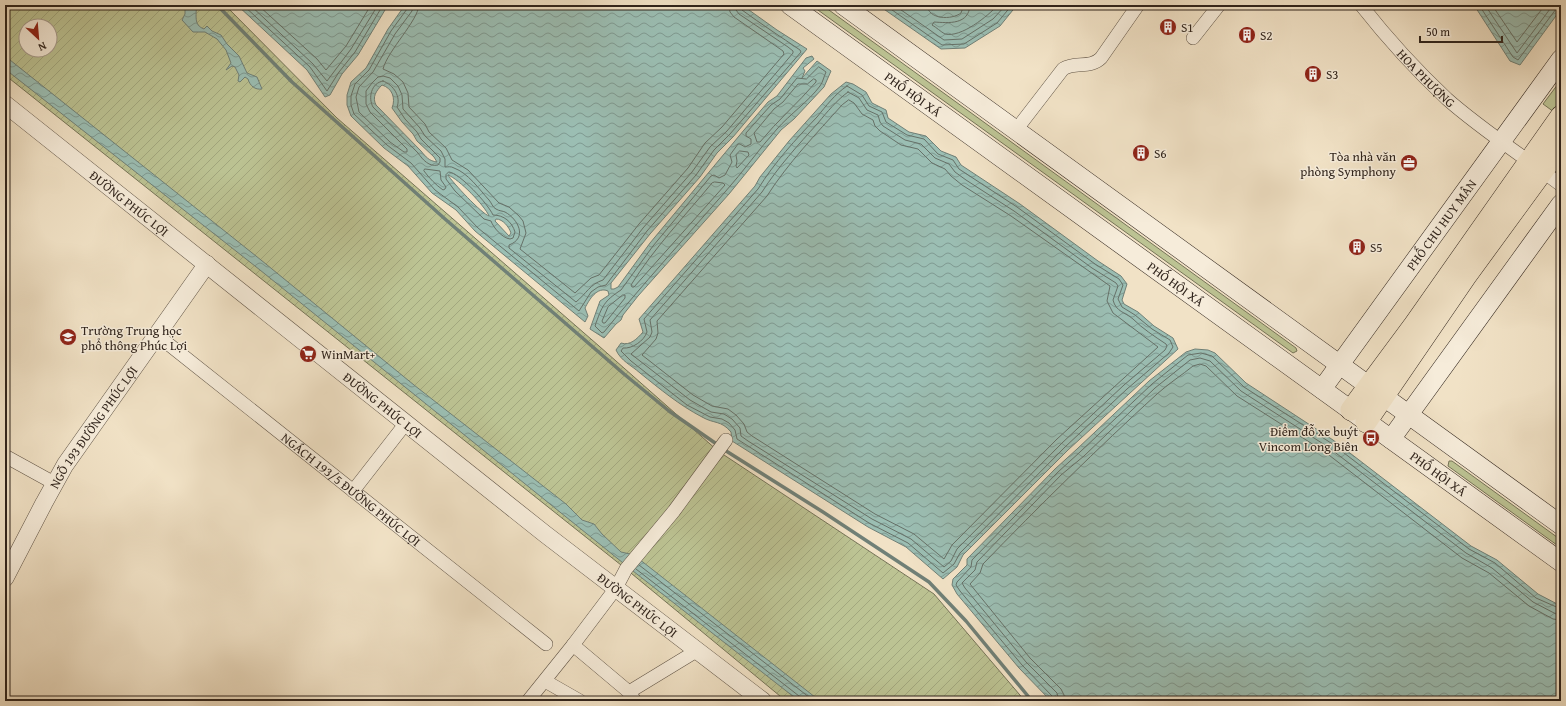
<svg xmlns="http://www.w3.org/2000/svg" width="1566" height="706" font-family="'Gentium Book Plus',serif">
  <defs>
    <pattern id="garden-furrows" width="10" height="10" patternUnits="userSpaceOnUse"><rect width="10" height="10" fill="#bcc393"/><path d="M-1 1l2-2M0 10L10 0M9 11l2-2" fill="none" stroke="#a2a77e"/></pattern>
    <pattern id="water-waves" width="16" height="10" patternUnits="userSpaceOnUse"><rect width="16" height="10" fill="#9bbeb3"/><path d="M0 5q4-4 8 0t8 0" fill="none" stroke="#7f9a91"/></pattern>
  </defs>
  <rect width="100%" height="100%" fill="#f1e2c6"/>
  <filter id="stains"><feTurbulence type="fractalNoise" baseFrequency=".005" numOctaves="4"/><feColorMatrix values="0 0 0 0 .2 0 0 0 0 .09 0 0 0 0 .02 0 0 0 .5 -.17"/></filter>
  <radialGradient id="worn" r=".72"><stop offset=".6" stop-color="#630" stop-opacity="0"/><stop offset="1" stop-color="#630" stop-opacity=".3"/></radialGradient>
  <path fill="#bcc393" stroke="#767458" d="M811,5H822L1296,348L1297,351L1293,353Z
    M1561,80V103L1554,112L1543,104Z
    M1449,461H1452L1561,540V548L1448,466Z"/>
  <path fill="url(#garden-furrows)" stroke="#767458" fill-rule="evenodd" d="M5,5H225L337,118L599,346L718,451L934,594L1025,701H786L626,569L5,75ZM26,26H50V50H26Z"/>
  <path fill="url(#water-waves)" stroke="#708077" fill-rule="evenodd" d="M185,5L196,6C197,15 193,25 204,29L207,26L212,31L221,35L227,44L239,56L247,73L257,77L262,89C255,90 250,86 248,79L245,77L240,82L238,81L239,75L235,67L232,66L226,70L231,63L226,50L217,39L205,32H193L182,20L185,14Z
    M237,5H388L358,55L342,74L330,95L325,97L307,70Z
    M405,5H742L777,30L807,49L733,137L717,153L700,177L650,234L611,283V289H614L618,287L650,243L744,130L768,102L777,96L806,58L812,56L814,59L803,68L805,71L802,78L817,61L831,71L824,87L794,119L781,130L729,194L638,296L623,315L621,320L616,324L604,338L590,329L600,301L609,295L608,291C597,286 589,300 585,308L588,316L585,322L475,231L456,210L432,193L408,166L384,148L351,116L347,105V95L351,82L366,68L388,29ZM382,85C392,88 396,98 392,108L402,122L413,134L417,141L434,157L437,162C429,161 426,157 421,151L376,105C372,97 376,91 382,85ZM448,175C459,179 485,206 489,216C482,214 452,182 448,175ZM496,219C503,219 509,227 511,233L509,236L495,221Z
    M878,5H929L931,6L952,8L957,5H1017L1000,26L965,48L941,49Z
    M1474,5H1561V9L1520,65L1510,61Z
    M5,56L261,260L414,385L566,504L582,520L594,524L602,534L621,552L630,554L639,559L820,701H799L633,571L260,270L5,69Z
    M846,82L853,84L866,92L872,103L886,110L888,118L909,132L926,136L941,151L956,157L961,165L1020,204L1098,261L1121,276L1127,284L1122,300L1124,304L1138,312L1154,326L1173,338L1178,349L1068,450L963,555L957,567L943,579L906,547L868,527L732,441L731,432C721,420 714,424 702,417C679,405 660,389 640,373C631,365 621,361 616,350L621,343C630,346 637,339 643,332L639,319L755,186L760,177L789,141L831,94Z
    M1195,349L1208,350L1215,353L1246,383L1333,440L1471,546L1497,560L1538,594L1561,606V701H1051L1019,668L957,594L952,585L953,579L967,565V559L1055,469L1077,449L1149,381L1186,352Z"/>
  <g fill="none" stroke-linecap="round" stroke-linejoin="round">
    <path stroke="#667168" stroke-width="1" d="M243,5L310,67L327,91L339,72L355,52L383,5
      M250,5L313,64L327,81L351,49L378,5
      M258,5L317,59L326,70L346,46L371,5
      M408,5L407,9L391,31L369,70L355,84L351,96V105L354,114L387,145L411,163L435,190L458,207L478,228L579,311L591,292L598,287L606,285L647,231L696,175L714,150L730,134L801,52L800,50C781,37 761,24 742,10L740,5
      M413,5L412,11L395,34L373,72L359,87L356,97L359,112L390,142L404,152H407V149L370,112L366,104V91L372,83L378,77L383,76L390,78L398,86L402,95L403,109L420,128L425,136L441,151L445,159V167C448,167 451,166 454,168C468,173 479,189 489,200C491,202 493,208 496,209C499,211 503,211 505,212C518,219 528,238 509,245V248L576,302C586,294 590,284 603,280L643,228L692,172L710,147L727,131L793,53V51L788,47L739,14L736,10L735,5
      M419,5C418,21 388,50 383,69L394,74L403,82L408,93L409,107L425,124L429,132L446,148L452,160L468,170L499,203L509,207L519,216L523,221L526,233L520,249L575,293L591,278L599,275L639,224L688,168L705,143L722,127L784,54L783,51L734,17L730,12L729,5
      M885,5L942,45L964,44L997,23L1012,5
      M894,5L944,40L962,39L993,19L1006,5
      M927,5C928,20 952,20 961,13L964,5
      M970,5C969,25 949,23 934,22L932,25C936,27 941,32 945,34C961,38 988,16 998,5
      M1479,5L1513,57L1518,60L1556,9L1561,7
      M1485,5L1517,53L1553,5
      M1492,5L1517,42L1545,5
      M819,67L826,72C824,76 823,82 820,86C808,102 790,114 777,129C759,149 743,172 725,192C684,239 642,285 604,332L602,333L595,326C602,306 604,301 621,290L653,246L711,176L714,175L719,178L725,175L732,162L730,155L738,144H740L745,147L751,144V139L746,136V133L771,105L780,99L797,78L806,79Z
      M814,79L816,80V82C798,103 777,121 760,142H757L754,133L774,109L783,102L798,84H807Z
      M383,81C394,85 401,97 397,107L405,119L417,132L421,139L440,158V162L438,165C429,167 423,160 418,153L373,107C368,98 371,83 383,81Z
      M847,86L862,95L869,106L882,112L886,122L907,135L924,139L938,154L953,160L959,169L1017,207L1095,264L1119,279L1123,285L1118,299L1122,307L1135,315L1152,329L1170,340L1173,347L1169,353L1127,389L1065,447L960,553L954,564L943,573L908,543L869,523L737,439L735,430L729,423L722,419L710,417L687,405L631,361L621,351L623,348C632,349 644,341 647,332L644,319L758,189C774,163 796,139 817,117C826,106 835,94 847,86Z
      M848,92L859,98L867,110L878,115L880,122L883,126L905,140L921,144L935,158L949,164L955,172L966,180L1014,211L1092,268L1116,283L1118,286L1113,300C1116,312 1125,312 1133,319C1143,329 1154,336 1166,344L1167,346L1165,350L1124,385L1062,443L957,549L951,561L944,567L911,539L872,519L748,441L741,436L740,428L732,419L724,414L711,412L690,400L631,354L650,337L652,332L650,320L762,192C778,167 798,145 818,123C827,112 837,100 848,92Z
      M849,100L854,103L862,114L873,120L875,126L880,131L901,145L918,149L932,163L945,169L951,176L962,185L1011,216L1110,286L1107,301L1113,313L1158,347L1057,439L952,545L944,559L914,534L875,514L752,436L747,432L744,424L736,415L728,409L712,406L693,395L642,355L656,339L658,333L657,321L767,196C788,163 816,134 842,105Z
      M740,151L748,152L749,155L737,168L736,166L737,161L736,155Z
      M425,169L440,171L441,180L446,187L445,189L443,190C436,185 429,178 424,171Z
      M449,172C460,173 488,204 493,215C504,215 512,222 515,232L513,238L510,239C502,238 493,227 491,221L484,219L455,191L446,179V175Z
      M715,182L723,183L725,185L634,287H632L631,285C654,248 685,216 712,183Z
      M623,295H625V298L605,323H603L602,321L608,307Z
      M639,565L814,701
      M636,569L799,696L801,701
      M1054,701L1053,697L1022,665L960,591L956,585L957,582L971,567L972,560L1058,472L1080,452L1152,384L1188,355L1201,353L1212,356L1244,387L1331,443L1469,549L1495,563L1536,598L1561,609
      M1059,701L1057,693L1026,662L965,588L962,583L975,570L977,562L1061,475L1084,456L1155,388L1190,360L1200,358L1210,361L1241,391L1328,447L1466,553L1492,568L1533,602L1556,614H1561
      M1065,701L1064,695L1061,689L1030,658L970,584L980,573L983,564C1039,506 1097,449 1157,394C1168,384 1182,375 1193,366L1200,364L1206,366L1237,396L1325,452L1462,558L1489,573L1529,606L1553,619L1561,620"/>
    <path stroke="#708077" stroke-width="3.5" d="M217,5L292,82L445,219L624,374L669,411L718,445
      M723,449L823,512L929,582L966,621L1032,701"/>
    <g stroke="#605446" stroke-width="14">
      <g id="minor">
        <path id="s1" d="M1361,5C1387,38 1416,70 1447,99C1482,130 1523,156 1561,185"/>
        <path d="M1193,38L1219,5"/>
        <path d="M1016,130L1063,69C1075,61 1090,69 1101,58L1138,5"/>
        <path id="s2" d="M157,335L546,644"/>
        <path d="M5,456L54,483"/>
        <path d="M353,491L406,423"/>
        <path d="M573,645L629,692L635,701"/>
        <path d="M545,681L580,701"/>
        <path d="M629,692L698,650"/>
        <path d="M528,701L573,645L616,588L626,569L674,511L726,440"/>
      </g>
    </g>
    <g stroke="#605446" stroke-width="18">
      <g id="tertiary">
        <path id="s3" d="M5,104L545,534L763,701"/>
        <path id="s4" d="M5,578L44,503L65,465L207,264"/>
      </g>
    </g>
    <g stroke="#30241c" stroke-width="20">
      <g id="secondary">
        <path id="s5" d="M790,5L1561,562"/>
        <path d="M843,5L1561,525"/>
        <path id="s6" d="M1322,389L1561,59"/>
        <path d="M1391,439L1561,204"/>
      </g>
    </g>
    <g stroke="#30241c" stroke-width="22">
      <path id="primary" d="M1351,410L1414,325L1561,116
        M1366,422L1466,276L1561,146"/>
    </g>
    <use href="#minor" stroke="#f6ecda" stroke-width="13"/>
    <use href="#tertiary" stroke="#f6ecda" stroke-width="17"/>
    <use href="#secondary" stroke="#f6ecda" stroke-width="19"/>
    <use href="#primary" stroke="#f1e2c6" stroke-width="21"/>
  </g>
  <defs>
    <g id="building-disc" transform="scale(0.9)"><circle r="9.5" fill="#8f2418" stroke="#f6ecda"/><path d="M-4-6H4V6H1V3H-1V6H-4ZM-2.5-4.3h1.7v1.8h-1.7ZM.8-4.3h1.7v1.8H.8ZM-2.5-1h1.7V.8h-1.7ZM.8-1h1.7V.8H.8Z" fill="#fff"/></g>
    <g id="office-disc" transform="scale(0.9)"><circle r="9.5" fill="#8f2418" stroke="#f6ecda"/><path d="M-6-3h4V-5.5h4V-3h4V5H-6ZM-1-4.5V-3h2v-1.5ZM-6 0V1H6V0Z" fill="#fff"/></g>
    <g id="school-disc" transform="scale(0.9)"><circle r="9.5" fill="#8f2418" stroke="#f6ecda"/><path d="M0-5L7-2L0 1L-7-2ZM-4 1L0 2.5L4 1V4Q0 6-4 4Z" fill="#fff"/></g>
    <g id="supermarket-disc" transform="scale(0.9)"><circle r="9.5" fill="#8f2418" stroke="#f6ecda"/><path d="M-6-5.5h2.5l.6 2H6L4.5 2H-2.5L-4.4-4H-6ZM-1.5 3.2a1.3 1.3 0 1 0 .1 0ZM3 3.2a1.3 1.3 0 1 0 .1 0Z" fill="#fff"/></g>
    <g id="bus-disc" transform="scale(0.9)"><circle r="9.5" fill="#8f2418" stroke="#f6ecda"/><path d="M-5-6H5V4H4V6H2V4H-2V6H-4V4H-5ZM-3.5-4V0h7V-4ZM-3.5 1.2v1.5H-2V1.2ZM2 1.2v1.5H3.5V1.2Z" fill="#fff"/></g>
  </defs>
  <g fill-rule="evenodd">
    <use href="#building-disc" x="1168" y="27"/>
    <use href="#building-disc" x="1247" y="35"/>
    <use href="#building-disc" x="1313" y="74"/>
    <use href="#building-disc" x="1141" y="153"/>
    <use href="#office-disc" x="1409" y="163"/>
    <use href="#building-disc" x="1357" y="247"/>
    <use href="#school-disc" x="68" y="337"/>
    <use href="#supermarket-disc" x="308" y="354"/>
    <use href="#bus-disc" x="1371" y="438"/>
  </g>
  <g text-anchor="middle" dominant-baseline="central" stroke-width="3" stroke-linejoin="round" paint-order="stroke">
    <g font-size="13" fill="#30241c" stroke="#f6ecda" text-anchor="start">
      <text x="1181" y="27">S1</text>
      <text x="1260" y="35">S2</text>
      <text x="1326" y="74">S3</text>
      <text x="1154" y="153">S6</text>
      <text x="1396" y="156" text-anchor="end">Tòa nhà văn<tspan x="1396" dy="15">phòng Symphony</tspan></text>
      <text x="1370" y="247">S5</text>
      <text x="81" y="330">Trường Trung học<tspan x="81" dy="15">phổ thông Phúc Lợi</tspan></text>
      <text x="321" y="354">WinMart+</text>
      <text x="1358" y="431" text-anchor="end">Điểm đỗ xe buýt<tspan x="1358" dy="15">Vincom Long Biên</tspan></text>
    </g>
    <g font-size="13" fill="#30241c" stroke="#f6ecda">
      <text stroke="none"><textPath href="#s1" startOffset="98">HOA PHƯỢNG</textPath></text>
      <text stroke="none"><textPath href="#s5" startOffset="152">PHỐ HỘI XÁ</textPath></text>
      <text stroke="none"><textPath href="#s3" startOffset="159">ĐƯỜNG PHÚC LỢI</textPath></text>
      <text stroke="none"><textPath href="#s6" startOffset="203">PHỐ CHU HUY MÂN</textPath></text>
      <text stroke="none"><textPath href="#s5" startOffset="476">PHỐ HỘI XÁ</textPath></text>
      <text stroke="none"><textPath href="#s3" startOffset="483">ĐƯỜNG PHÚC LỢI</textPath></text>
      <text stroke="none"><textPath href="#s4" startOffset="175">NGÕ 193 ĐƯỜNG PHÚC LỢI</textPath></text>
      <text stroke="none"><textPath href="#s5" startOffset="800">PHỐ HỘI XÁ</textPath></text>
      <text stroke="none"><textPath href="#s2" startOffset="248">NGÁCH 193/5 ĐƯỜNG PHÚC LỢI</textPath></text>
      <text stroke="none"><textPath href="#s3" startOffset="807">ĐƯỜNG PHÚC LỢI</textPath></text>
    </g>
  </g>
  <rect width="1566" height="706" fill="none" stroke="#f1e2c6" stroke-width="20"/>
  <rect x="6" y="6" width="1554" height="694" fill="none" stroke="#30241c" stroke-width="2"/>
  <rect x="10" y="10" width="1546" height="686" fill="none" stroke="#30241c"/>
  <g transform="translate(38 38) rotate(154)"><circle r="19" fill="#f6ecda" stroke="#a79c8e"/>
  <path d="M0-3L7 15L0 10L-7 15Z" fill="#8f2418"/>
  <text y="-6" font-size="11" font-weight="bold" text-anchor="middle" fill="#30241c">N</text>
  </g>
  <path d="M1420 36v6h82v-6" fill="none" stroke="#30241c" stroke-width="2"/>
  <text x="1426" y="36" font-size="12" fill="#30241c" stroke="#f6ecda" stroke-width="3" paint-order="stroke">50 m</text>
  <rect width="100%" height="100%" filter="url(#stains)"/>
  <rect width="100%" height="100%" fill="url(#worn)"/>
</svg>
